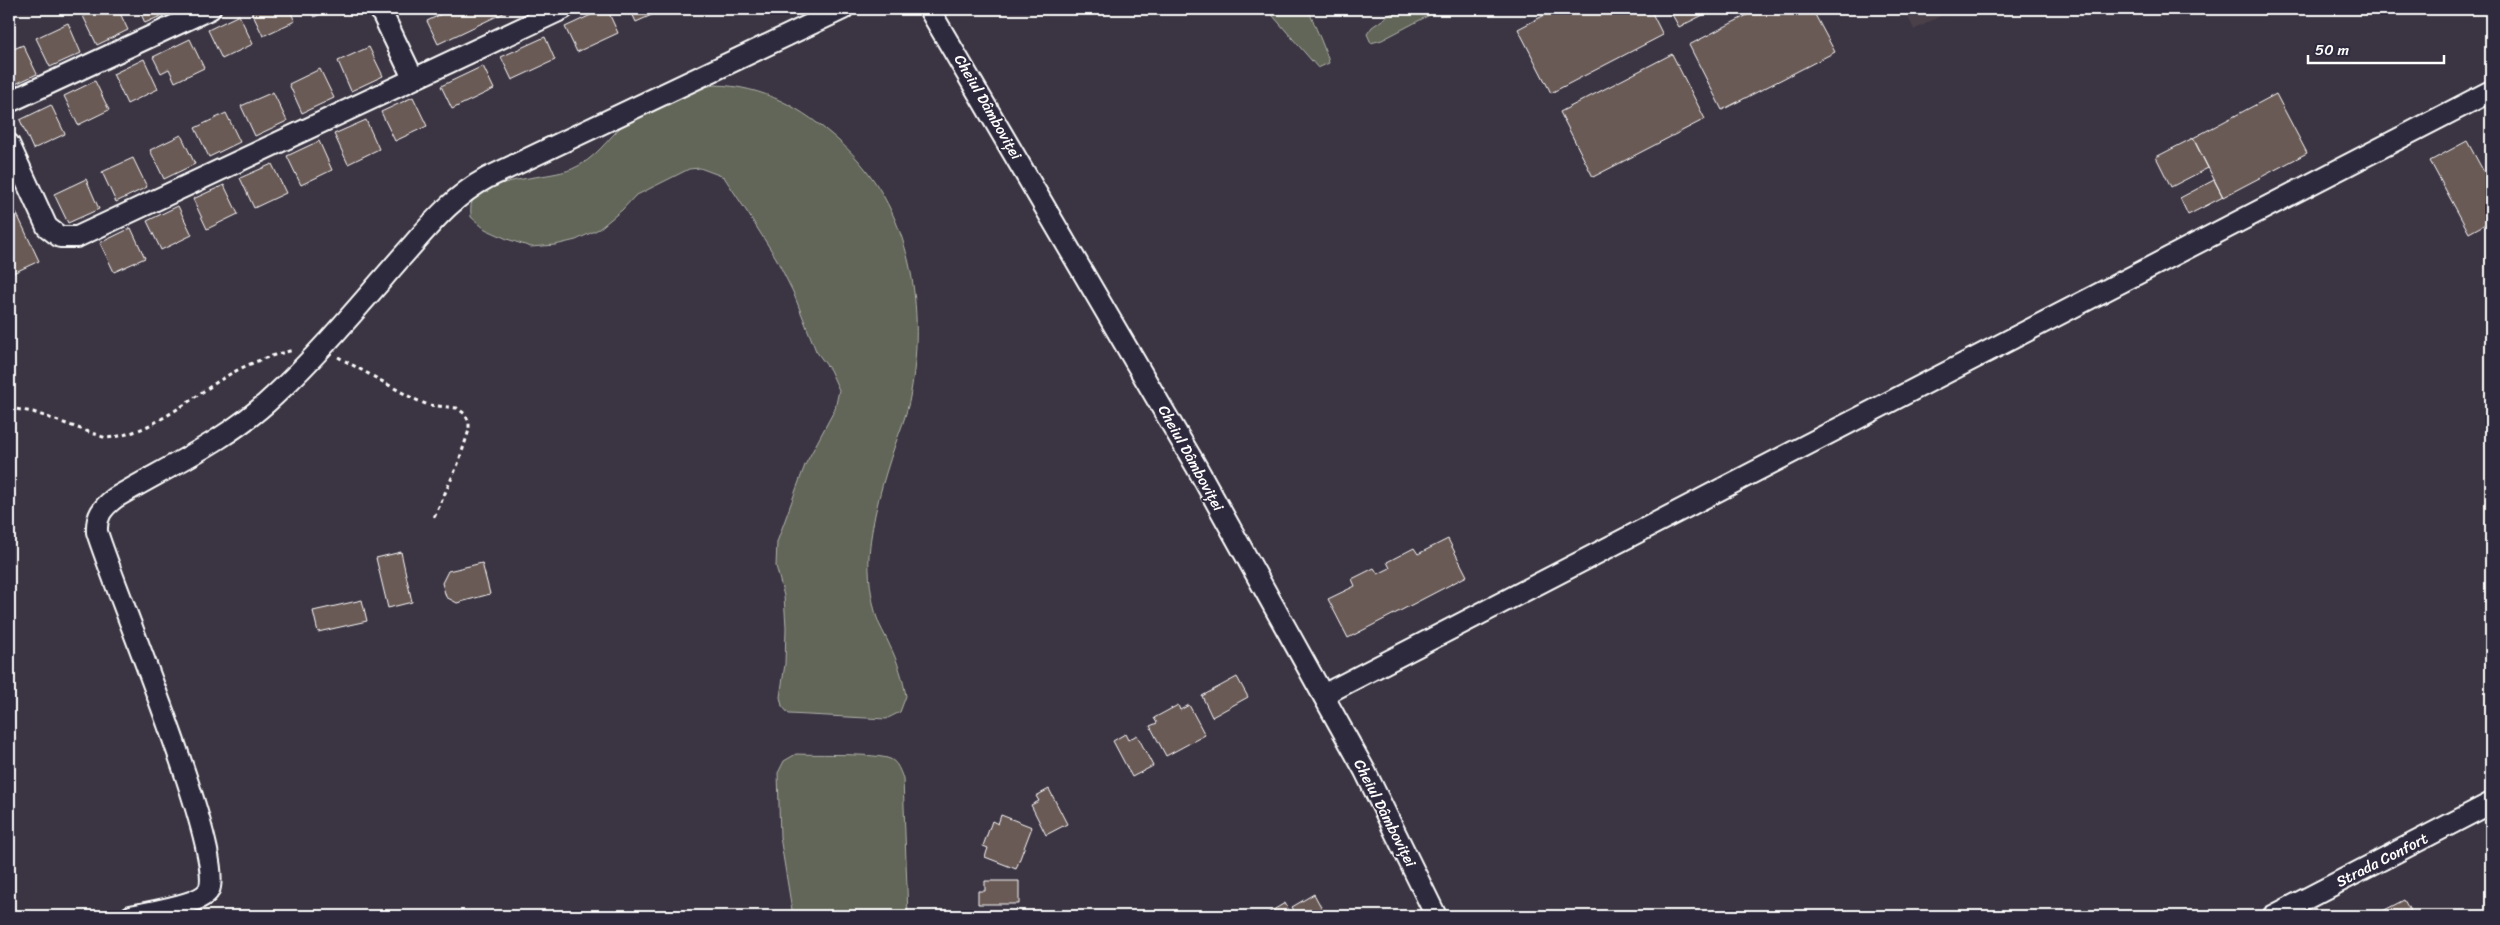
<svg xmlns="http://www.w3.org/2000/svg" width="2500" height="925" font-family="Sriracha,sans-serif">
  <rect width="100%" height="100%" fill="#3b3442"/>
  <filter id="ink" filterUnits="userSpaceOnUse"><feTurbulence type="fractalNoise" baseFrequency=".02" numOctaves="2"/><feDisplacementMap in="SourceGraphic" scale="10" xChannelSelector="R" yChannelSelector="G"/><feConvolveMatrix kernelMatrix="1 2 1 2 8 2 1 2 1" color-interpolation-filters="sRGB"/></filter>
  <g filter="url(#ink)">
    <path fill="#493f48" d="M1904,9H1954L1914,30Z"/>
    <path fill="#626658" stroke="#b0b2ac" d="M1267,9H1308C1312,19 1328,55 1329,63L1318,68Z
      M1398,9H1441L1382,40L1371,43L1367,34L1372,27Z
      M714,85C764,86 802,108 839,141C912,205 928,310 909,402C906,416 900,431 895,445C883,481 872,517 869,555C868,574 871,597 876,615C879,626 886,636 890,646C898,662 903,679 906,696L900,712L886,719L789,714L782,706L780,697L785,664L786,627L784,596L776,566L777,542L805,465L835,409L839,390L830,370L816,351L793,292L776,258L749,215L724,177L700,168L689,169L635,196L622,210L599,229L576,240L555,245L531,247L507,239L485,229L471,217C471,212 470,206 472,202C485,177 548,179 572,169C596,159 607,139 626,122C639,111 697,88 714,85Z
      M796,754C815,755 877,753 890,759C898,762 900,772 903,778L908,916H793L780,837L778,773L784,761Z"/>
    <path fill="#695a57" stroke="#fff" d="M98,9H118L128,30L97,45L83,16Z
      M139,9H176L145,23Z
      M250,9H289L295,21L263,36Z
      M310,9H331L314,17Z
      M452,9H512L438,44L427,21Z
      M604,9H607L618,33L577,52L565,27Z
      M630,9H665L636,22Z
      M1556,9H1650L1663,35L1551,93L1518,29Z
      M1669,9H1715L1679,27Z
      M1759,9H1812L1835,52L1722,110L1689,45Z
      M239,15L253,44L222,59L208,30Z
      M68,23L81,53L50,67L36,38Z
      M545,37L555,60L512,80L501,57Z
      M190,39L204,68L175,82L169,69L161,73L153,57Z
      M23,45L37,74L9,87V51Z
      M369,47L383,76L351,91L338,61Z
      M1672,54L1705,119L1593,177L1560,112Z
      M144,59L158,89L127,104L113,74Z
      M483,66L494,89L452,109L441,86Z
      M320,69L334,98L302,113L289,84Z
      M95,81L109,110L78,125L64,96Z
      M273,92L287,121L255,136L241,106Z
      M2276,94L2307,153L2223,197L2193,138Z
      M413,97L427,126L395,141L381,112Z
      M51,105L65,134L33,149L20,120Z
      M226,113L240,142L209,157L195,128Z
      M366,120L379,149L348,164L334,134Z
      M181,135L195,164L164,179L150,150Z
      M2193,138L2208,168L2171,187L2156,157Z
      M319,141L332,170L301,185L287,156Z
      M2467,141L2491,185V221L2469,233L2430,161Z
      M133,158L147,187L116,202L102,172Z
      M272,164L286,193L254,208L240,178Z
      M86,179L99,209L68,223L54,194Z
      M2214,180L2223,197L2188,215L2180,198Z
      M224,185L238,214L207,229L193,199Z
      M9,197L39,261L11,274L9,269Z
      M178,206L192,235L161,250L147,221Z
      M131,228L145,258L114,272L100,243Z
      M1448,539L1467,576L1348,638L1328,599L1355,586L1352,579L1374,568L1378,574L1390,568L1387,562L1414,548L1418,554Z
      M401,552L412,602L388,608L376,558Z
      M482,563L490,594L457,603L446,597L442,583L448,571Z
      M362,600L367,621L318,632L313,611Z
      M1237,677L1248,697L1212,717L1202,696Z
      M1178,705L1180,710L1189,705L1205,735L1166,756L1150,726L1157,723L1154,718Z
      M1125,734L1128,740L1137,735L1153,766L1132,777L1113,741Z
      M1049,789L1067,824L1046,835L1031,805L1039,801L1036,796Z
      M1001,815L1032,827L1016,869L985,857L988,848L983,846L992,821L998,824Z
      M985,881H1019V904H978V891H985Z
      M1314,894L1326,916H1297L1292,907Z
      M2404,900L2413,916H2373Z
      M1285,903L1292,916H1263Z"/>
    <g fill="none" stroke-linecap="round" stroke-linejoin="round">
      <g stroke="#fff" stroke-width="24">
        <path id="minor" d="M380,9L413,78
          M929,9L1196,466L1365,771L1436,916
          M9,102L210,9
          M9,144L47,227L60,237H77L563,9
          M1323,695L2491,91
          M131,916C148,912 201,905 209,890C226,853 114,588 97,532C96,516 102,508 115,498C169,466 228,440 274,396C319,354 359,306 399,260C427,229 450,198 487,178L843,9
          M2273,916L2491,803"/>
      </g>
      <path stroke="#fff" stroke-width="3" stroke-dasharray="4 4" stroke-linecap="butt" d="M338,357L414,399L428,405L457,408L465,414L469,422V430L458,464L433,520
        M9,408L33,412L106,438C153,434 191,397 230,374C250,363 271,355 294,350"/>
      <use href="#minor" stroke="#2f2a3d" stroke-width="20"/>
    </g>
  </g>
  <g text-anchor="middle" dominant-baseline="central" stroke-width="4" stroke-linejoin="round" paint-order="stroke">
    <g font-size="15" fill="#fff" stroke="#2f2a3d">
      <text transform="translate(988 107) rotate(60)">Cheiul Dâmboviței</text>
      <text transform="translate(1191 458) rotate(61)">Cheiul Dâmboviței</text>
      <text transform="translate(1385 813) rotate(63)">Cheiul Dâmboviței</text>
      <text transform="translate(2382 860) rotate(-27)">Strada Confort</text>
    </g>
  </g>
  <rect width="2500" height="925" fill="none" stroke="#2f2a3d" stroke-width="30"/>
  <rect x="15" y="15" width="2470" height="895" fill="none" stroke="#fff" stroke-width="2" filter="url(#ink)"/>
  <path d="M2308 55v8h136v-8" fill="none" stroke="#ffffff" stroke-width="2.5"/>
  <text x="2315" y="55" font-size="15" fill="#ffffff" stroke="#2f2a3d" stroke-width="4" paint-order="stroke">50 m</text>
</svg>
